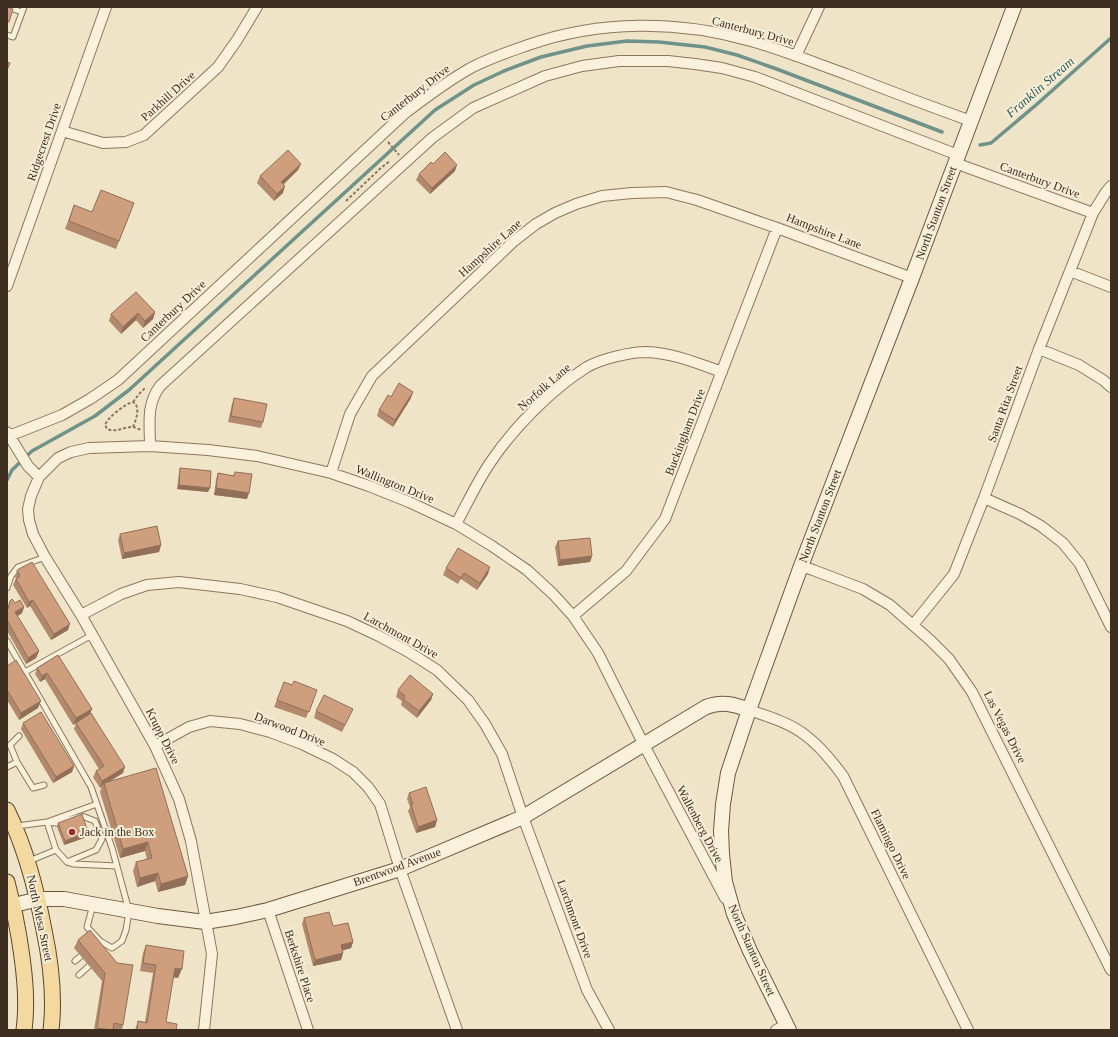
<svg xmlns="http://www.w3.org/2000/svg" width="1118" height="1037" font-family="'Times New Roman',serif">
  <rect width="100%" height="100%" fill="#f0e4c8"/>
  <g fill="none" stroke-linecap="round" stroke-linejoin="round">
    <path stroke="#6f938a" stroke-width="3.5" d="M980,145L991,143L1036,105L1111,38
      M7,480L12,470L32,451L95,416L129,390L435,110L474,85L504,71L541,57L587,46L627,41L659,42L705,47L737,55L774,68L942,132"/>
    <g stroke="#8d765c" stroke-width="7">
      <path id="lane" d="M7,7L22,12
        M7,35L13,37L24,7
        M7,588L11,576L18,567L45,557
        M7,641L91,787L112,848L129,911L126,930L122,941L112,948L100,941L87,927L93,905
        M25,672L92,635
        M19,736L10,745L17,762L33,788L44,785
        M7,767L17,762
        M17,826L47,822L97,804
        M56,850L47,822L56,823L82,816L95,821L102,839L96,850L67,862
        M29,861L56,850L67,862L73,864L117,866
        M75,961L81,956
        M79,975L89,966"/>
    </g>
    <g stroke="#8d765c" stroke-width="12">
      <path id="street" d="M796,56L819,7
        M62,131L103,143L126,142L144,135L218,67L237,40L257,7
        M955,163L1093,213
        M1070,271L1111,287
        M7,286L106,7
        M1039,349L1079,365L1103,380L1111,387
        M7,432L28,466L39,477
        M9,436L62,415L90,399L118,380L404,114C425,98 446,82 469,69C487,59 508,52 528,45C600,20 678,20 751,41C783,50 815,63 846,74C887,90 929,106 971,121
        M150,446C150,424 146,405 160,386L432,138L473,108L545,76L582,66L619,61H668L695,64L722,68L755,77L958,155
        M331,473L350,414L372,376L514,241L536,224L555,213L576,204L602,196L632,193L666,192L697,200L777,228L912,278
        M984,498L1020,514L1041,526L1063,543L1080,564L1111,627
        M456,524C467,504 477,482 490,463C513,428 552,389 587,367C601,359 630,352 646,352C673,353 697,363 722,372
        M801,566L813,570L863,589L890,605L930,640L949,659L972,692L1111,970
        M81,615L121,594L147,585L179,582L240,589L277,597L347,621L379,636L407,651L437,670L468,700L485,724L502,754L523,817L587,990L609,1030
        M573,616L626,571L665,519L777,228
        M913,625L954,574L984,498L1039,349L1093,213L1106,192L1111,186
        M749,710C767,716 790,723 805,735C820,746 832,761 843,776L968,1030
        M155,746L189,727L210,721L240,724L270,732L302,744L333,759L353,772L368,787L380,804L400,869L457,1030
        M268,910L308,1030
        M204,1030L212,954L191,841L179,799L155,746L81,615L45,557L33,534L29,520L28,509L31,496L39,477L58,458L71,452L89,448L150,446L208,450L257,456L331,473L369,486L409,502L456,524L492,546L527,570L553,594L573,616L598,653L644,745L725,898
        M776,1030L786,1025"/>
    </g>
    <g stroke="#6f573f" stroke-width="16">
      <path id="secondary" d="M14,905L39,899H64L158,916L205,922L236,917L268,910L400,869L523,817L706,707C721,701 734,704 749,710
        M789,1030L750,951L734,914L725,882L722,854L721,831L723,804L728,773L749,710L801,566L912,278L1014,7"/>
    </g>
    <g stroke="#5b4430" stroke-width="17">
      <path id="primary" d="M7,810C26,849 36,888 44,930C51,963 55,996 51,1030
        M7,882C12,900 16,918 19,937C24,968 28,999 24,1030"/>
    </g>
    <path stroke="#8d765c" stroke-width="2" stroke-dasharray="3 2" stroke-linecap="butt" d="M388,142L399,155
      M346,201L382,167L390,161
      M133,402L139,394L146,387
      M133,427C136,420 141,406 133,402C125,404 108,417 105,425L107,429C116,433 125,426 134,427C136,428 138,429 141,430"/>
    <use href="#lane" stroke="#faf1dc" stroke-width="5"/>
    <use href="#street" stroke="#faf1dc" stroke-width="10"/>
    <use href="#secondary" stroke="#faf1dc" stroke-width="14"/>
    <use href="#primary" stroke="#f3d9a0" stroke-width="15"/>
  </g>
  <path fill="#b2896c" d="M301,164L298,170L283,184V193L274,201L257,183L260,176Z
    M433,164L455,171L430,194L416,180L419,174Z
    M134,203L116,249L65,229L74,205L92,212Z
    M155,312L153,319L143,328L136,320L121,334L109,321L111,314Z
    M391,397L411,398L393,427L377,416L379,410Z
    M234,398L263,422L261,428L228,422L232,404Z
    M180,468L208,492L177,489L179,472Z
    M235,472L247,499L214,495L216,480L218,473L233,476Z
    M120,534L161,545L159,552L122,559L118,540Z
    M558,541L592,556L590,562L558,566L555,547Z
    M446,568L488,574L477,590L461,579L458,584L443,575Z
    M17,570L68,630L51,640L30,606L27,608L13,585L16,578L15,577Z
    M10,601L15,603L24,607L22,613L17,616L39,651L36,658L26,664L7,631V609Z
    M58,655L92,709L90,714L123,773L110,781L188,876L185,885L158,892L155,881L137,887L133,871L136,862L147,859L145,851L120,858L100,792L102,786L100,788L93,777L96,771L99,769L74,729L76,723L73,725L45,679L40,682L35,674L37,668Z
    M7,666L38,708L19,720L7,700Z
    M284,682L292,685L317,690L306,718L274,707Z
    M398,690L433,694L431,700L417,718L401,705L402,701L396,697Z
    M316,711L350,715L342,732L314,718Z
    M23,723L74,766L72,772L53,783L21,729Z
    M409,793L437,820L435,827L416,833L408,811L410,807L407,799Z
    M58,823L88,832L87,837L64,845L57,827Z
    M304,918L333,926L353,942L351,948L342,951L343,953L341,960L313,966L302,924Z
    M90,930L123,1025L122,1030H94L102,981L74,948L78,940Z
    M146,945L178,978L173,977L166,1022L176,1030H135L138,1021L145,1022L153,973L140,971L143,953Z"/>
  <path fill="#916f58" d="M301,164L298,170L279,189L281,182Z
    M457,165L455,171L430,194L432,188Z
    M285,186L283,193L274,201L277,194Z
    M155,312L153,319L143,328L145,321Z
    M138,313L136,320L121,334L123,327Z
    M413,392L411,398L393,427L395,420Z
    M179,485L210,488L208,492L177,489Z
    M216,488L249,493L247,499L214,495Z
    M161,545L159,552L122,559L124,553Z
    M592,556L590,562L558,566L560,560Z
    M490,567L488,574L477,590L480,583Z
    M33,600L30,606L27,608L29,602Z
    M24,607L22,613L13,619L15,612Z
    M70,624L68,630L51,640L54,634Z
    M39,651L36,658L26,664L28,658Z
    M47,673L45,679L40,682L42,676Z
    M433,694L431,700L417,718L419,711Z
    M41,701L38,708L19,720L21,713Z
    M92,709L89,715L73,725L76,718Z
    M74,766L72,772L53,783L56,777Z
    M125,767L123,773L104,785V783L102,786L100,788L102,781Z
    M437,820L435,827L416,833L418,827Z
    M88,832L87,837L64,845L65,841Z
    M148,842L145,851L120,858L123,849Z
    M158,873L155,881L137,887L140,878Z
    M188,876L185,885L158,892L161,884Z
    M353,942L351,948L339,951L341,945Z
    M343,953L341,960L313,966L315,960Z
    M175,968L182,969L178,978L172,977Z"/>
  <path fill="#cf9f7d" stroke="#916f58" d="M7,7L13,9L9,22H7Z
    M7,62L10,63L7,70Z
    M288,150L301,164L281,182L285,186L277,194L260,176Z
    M445,152L457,165L432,188L419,174L431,162L433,164Z
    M101,190L134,203L119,241L69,221L74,205L92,212Z
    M136,292L155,312L145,321L138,313L123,327L111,314Z
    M399,383L413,392L395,420L379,410L388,395L391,397Z
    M234,398L267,404L263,422L231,416Z
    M180,468L211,471L210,488L179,485Z
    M235,472L252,474L249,493L216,488L218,473L234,476Z
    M157,526L161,545L124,553L120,534Z
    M590,538L592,556L560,560L558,541Z
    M458,548L490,567L480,583L464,573L461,578L446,568Z
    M32,562L70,624L54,634L33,600L29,602L16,579L20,576L17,570Z
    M12,599L15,603L20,600L24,607L15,612L39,651L28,658L7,620V612L10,601Z
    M58,655L92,709L76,718L47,673L42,676L37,668Z
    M16,660L41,701L21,713L7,690V666Z
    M410,675L433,694L419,711L403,699L405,696L398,690Z
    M294,681L317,690L309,712L277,700L284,682L292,685Z
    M324,695L353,709L345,725L316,711Z
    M41,712L74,766L56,777L23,723Z
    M91,713L125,767L102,781L96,771L104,766L76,723Z
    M156,768L188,876L161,884L158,873L140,878L136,862L152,858L148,842L123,849L104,783Z
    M426,787L437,820L418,827L411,804H413L409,793Z
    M82,814L88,832L65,841L58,823Z
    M329,912L333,926L348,923L353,942L341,945L343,953L315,960L304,918Z
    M90,930L117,963L133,965L123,1025L114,1023L113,1030L97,1028L105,973L78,940Z
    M146,945L184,951L182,969L175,968L166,1022L177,1024L176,1030H137L138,1021L147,1023L156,965L143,963Z"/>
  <circle fill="#9e2a2b" stroke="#f7eed8" stroke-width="1.5" cx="72" cy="832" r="4"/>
  <g text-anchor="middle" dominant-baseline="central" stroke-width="4" stroke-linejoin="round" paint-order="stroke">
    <g font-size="12" fill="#3d2e20" stroke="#f7eed8">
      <text transform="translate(753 31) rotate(15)">Canterbury Drive</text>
      <text transform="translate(415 93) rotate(-38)">Canterbury Drive</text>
      <text transform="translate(168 96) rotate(-42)">Parkhill Drive</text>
      <text transform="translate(44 142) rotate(-71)">Ridgecrest Drive</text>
      <text transform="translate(1040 180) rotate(20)">Canterbury Drive</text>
      <text transform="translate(936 213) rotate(-70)">North Stanton Street</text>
      <text transform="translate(824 231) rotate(21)">Hampshire Lane</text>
      <text transform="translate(490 248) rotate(-42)">Hampshire Lane</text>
      <text transform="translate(173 311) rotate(-43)">Canterbury Drive</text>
      <text transform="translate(544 387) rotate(-41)">Norfolk Lane</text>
      <text transform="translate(1005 404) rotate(-70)">Santa Rita Street</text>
      <text transform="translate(685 432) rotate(-69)">Buckingham Drive</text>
      <text transform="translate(395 484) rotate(22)">Wallington Drive</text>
      <text transform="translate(820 516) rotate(-69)">North Stanton Street</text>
      <text transform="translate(401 635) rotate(29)">Larchmont Drive</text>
      <text transform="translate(1005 727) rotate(63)">Las Vegas Drive</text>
      <text transform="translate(290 729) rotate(21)">Darwood Drive</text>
      <text transform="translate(163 736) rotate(63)">Krupp Drive</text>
      <text transform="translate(700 824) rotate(62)">Wallenberg Drive</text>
      <text transform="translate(891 844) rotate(64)">Flamingo Drive</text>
      <text transform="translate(397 867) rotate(-20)">Brentwood Avenue</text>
      <text transform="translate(40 918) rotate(78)">North Mesa Street</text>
      <text transform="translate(575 919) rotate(70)">Larchmont Drive</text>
      <text transform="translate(752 950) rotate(66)">North Stanton Street</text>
      <text transform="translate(300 966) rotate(72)">Berkshire Place</text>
    </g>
    <g font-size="12" fill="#3d2e20" stroke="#f7eed8" text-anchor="start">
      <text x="80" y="832">Jack in the Box</text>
    </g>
    <g font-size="13" font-style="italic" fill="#2f5d5a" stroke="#f7eed8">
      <text transform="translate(1040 87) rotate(-41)">Franklin Stream</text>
    </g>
  </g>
  <rect width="1118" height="1037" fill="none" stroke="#3d2e20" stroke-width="16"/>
</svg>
